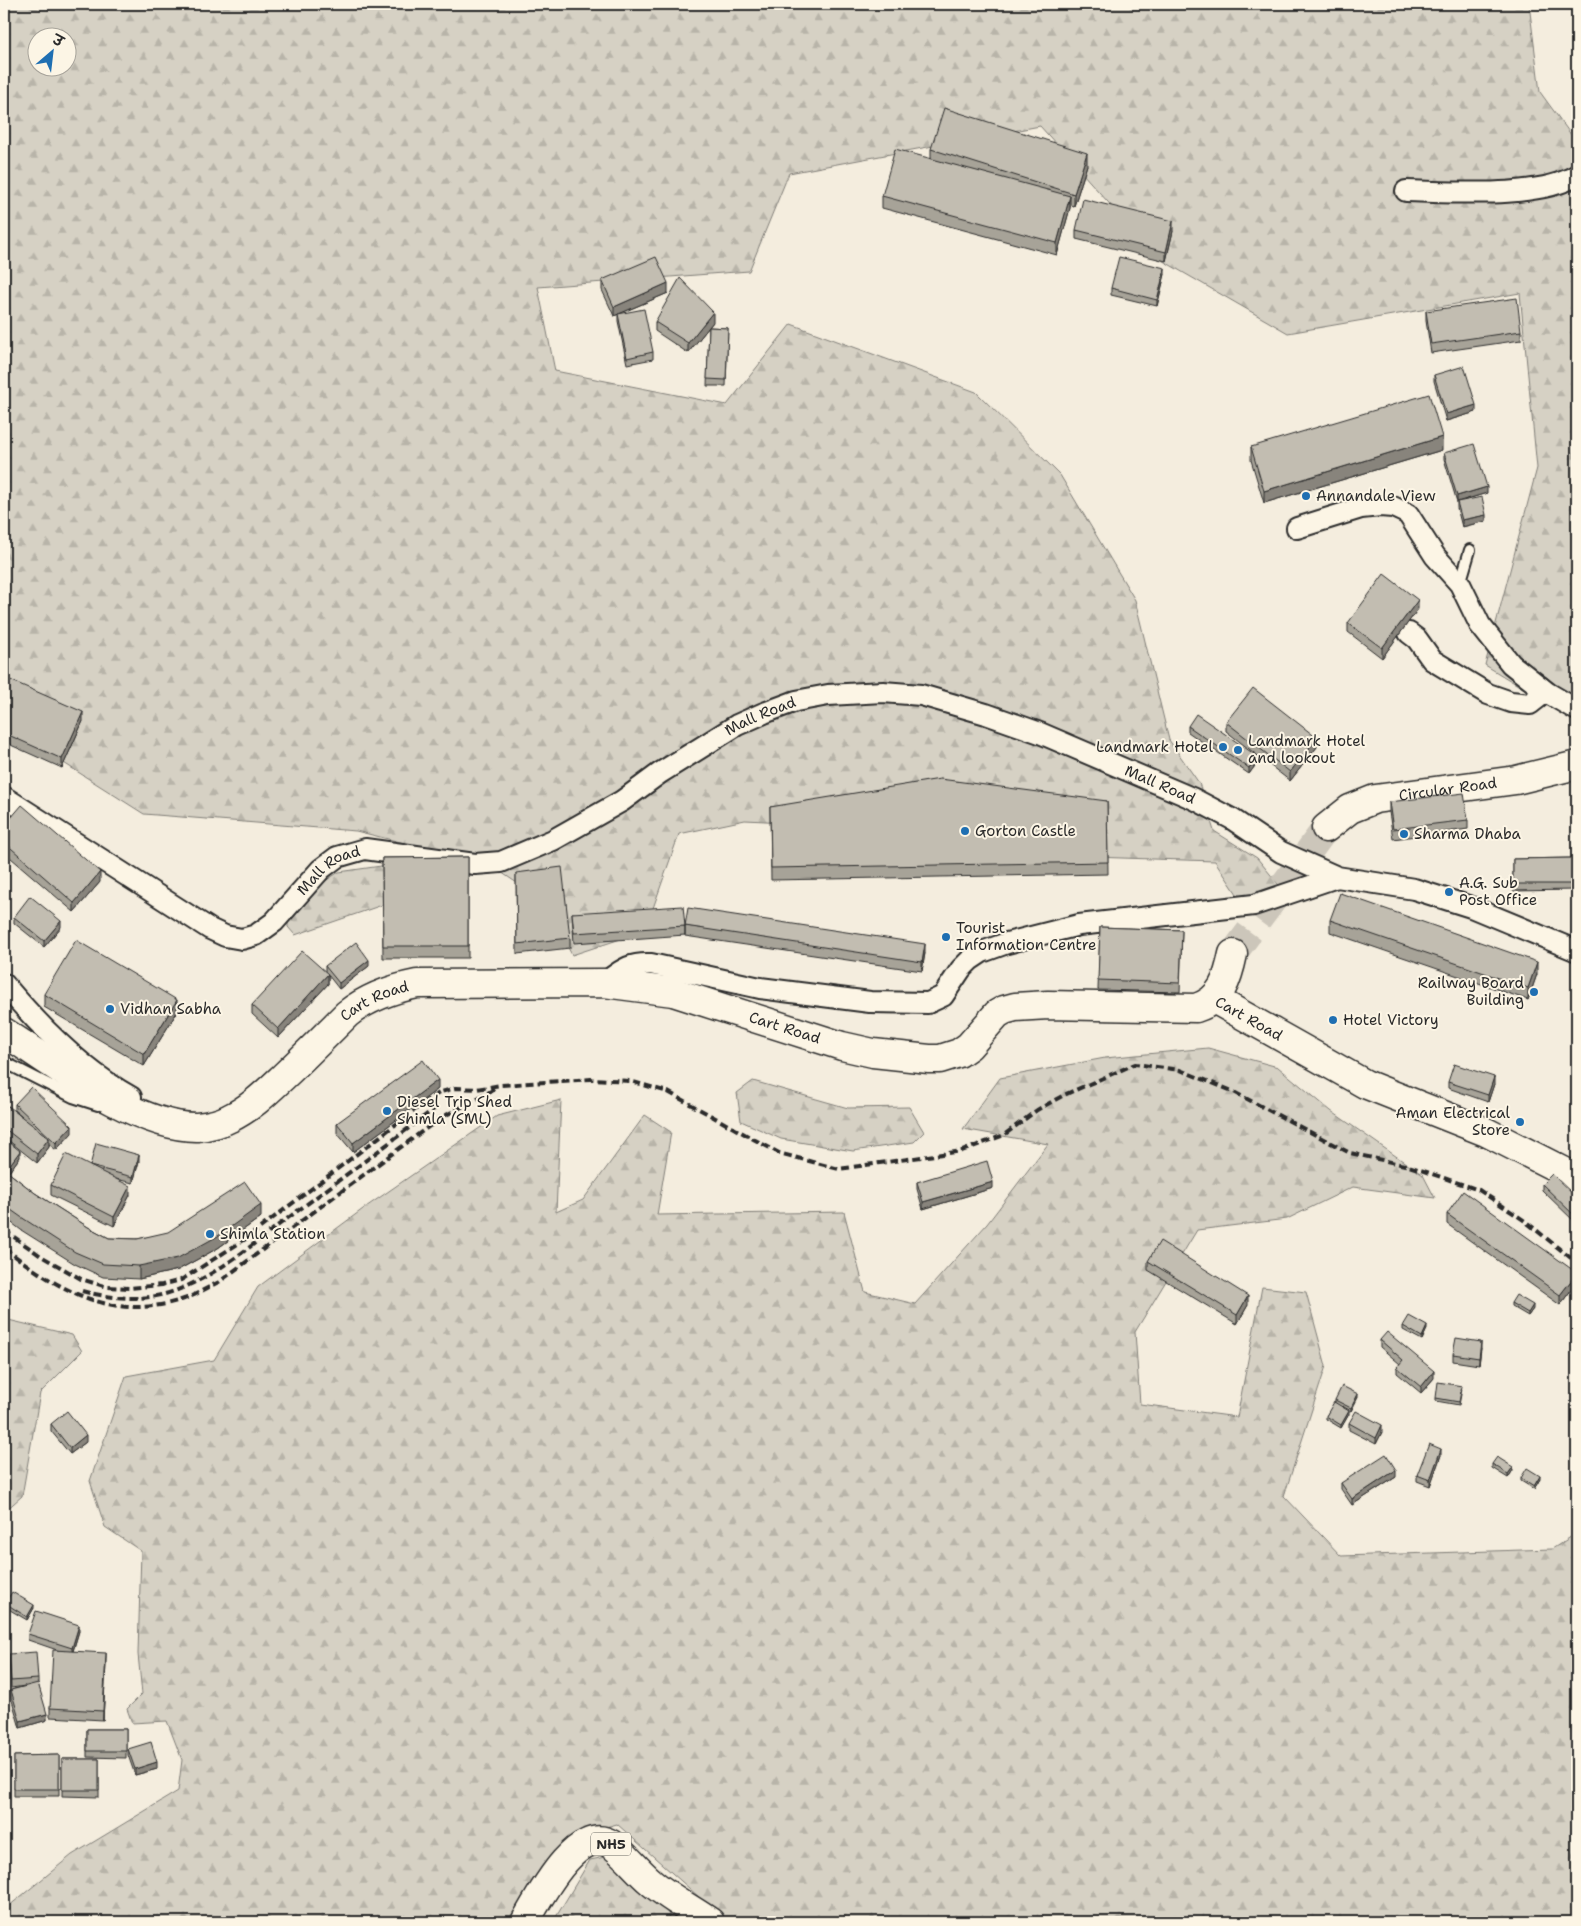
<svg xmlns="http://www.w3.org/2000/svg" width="1581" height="1926" font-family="'Shantell Sans','Playpen Sans Deva',sans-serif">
  <defs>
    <pattern id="forest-firs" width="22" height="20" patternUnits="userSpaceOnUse" patternTransform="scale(1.25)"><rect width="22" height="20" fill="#d6d1c4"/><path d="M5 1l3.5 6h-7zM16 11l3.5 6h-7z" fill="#b8b4a9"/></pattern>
  </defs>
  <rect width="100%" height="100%" fill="#f4edde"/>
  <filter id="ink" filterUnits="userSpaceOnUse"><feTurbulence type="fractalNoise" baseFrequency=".02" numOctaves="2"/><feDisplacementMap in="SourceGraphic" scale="10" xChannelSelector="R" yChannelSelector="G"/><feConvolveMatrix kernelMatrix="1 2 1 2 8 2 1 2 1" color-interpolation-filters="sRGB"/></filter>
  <g filter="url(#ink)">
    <path fill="url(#forest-firs)" stroke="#807e78" fill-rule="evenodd" d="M4,4H1529L1540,92L1577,143V721L1485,665L1537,468L1520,293L1288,333L1158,258L1040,126L789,173L749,271L538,287L555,371L727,405L791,324L976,392L1060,475L1135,600L1169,740L1199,783L1214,831L1257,858L1279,885L1241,900L1215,861L1091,857L889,827L745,820L679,834L645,931L572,955L542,900L489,864L356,831L144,814L4,725ZM38,38H68V68H38Z
      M388,865V903L295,935L288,927V905L339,872Z
      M1208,1048L1278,1067L1331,1111L1423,1175L1435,1198L1353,1187L1287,1219L1197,1230L1135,1332L1140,1404L1237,1417L1262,1287L1306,1292L1326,1366L1284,1496L1341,1556L1552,1549L1577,1533V1922H727L617,1824L572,1836L532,1886L512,1922H4V1910L72,1855L178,1791L182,1760L167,1721L132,1723L127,1709L142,1694L138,1654L141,1551L105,1527L90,1481L126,1376L214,1360L258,1287L363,1209L497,1116L561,1100L556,1212L583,1200L645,1115L671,1132L657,1215L844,1212L865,1292L915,1304L987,1224L1048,1144L963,1129L1000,1078L1105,1058Z
      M753,1081L848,1108L909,1107L924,1132L914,1142L853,1151L781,1139L741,1121L737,1093Z
      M4,1319L72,1335L82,1351L40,1393L22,1496L4,1512Z
      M610,1856L634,1871L669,1915L668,1922H553L590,1860Z"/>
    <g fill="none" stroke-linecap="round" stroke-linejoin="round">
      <path stroke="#ccc6ba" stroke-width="28" stroke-dasharray="28 14" stroke-linecap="butt" d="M1233,954L1326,828"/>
      <g stroke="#2b2b2b" stroke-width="14">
        <path id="service" d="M1460,584L1470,550
          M4,1062L73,1097L98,1105"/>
      </g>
      <g stroke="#2b2b2b" stroke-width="24">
        <g id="minor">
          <path d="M1406,191C1453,192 1538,199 1577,175"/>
          <path d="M1297,528L1361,508L1380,506L1393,507L1408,514L1435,556L1460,584L1480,625L1511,664L1548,693L1577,710"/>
          <path d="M1409,633L1417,639L1432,660L1488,694L1511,702L1530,704L1539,697L1540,687"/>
          <path id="s1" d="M4,797L210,929L225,936L242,939L256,935L274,922L321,869L337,857L365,849L475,864L501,862L553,840L622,801L660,773L697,750L737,725L764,713L796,701L828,695L883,692L921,695L986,714L1040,733L1194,799L1232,819L1281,852L1337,877L1414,889L1471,907L1577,951"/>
          <path d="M604,983C622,970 628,963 651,964L760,988L870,1002L928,1003L943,996L961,969L970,960L982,952L1007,943L1079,925L1254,905L1337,877"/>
          <path d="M4,984C40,1027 82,1070 131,1097"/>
        </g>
      </g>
      <g stroke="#2b2b2b" stroke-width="31">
        <g id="secondary">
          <path id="s2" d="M1214,999L1365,1084L1486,1132L1577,1178"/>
        </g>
      </g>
      <g stroke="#2b2b2b" stroke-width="31">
        <g id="primary">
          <path id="s3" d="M1326,828L1350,809L1375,799L1516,780L1577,765"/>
          <path id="s4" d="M4,1032C54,1064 137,1128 197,1127C208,1126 221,1123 230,1118C251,1108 268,1091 284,1076C305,1056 326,1035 347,1014C367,998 392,989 417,984L604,983L673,992L842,1046L873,1053L929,1059H940L959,1053L969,1046L997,1014L1004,1010L1015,1007L1048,1005L1196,1008C1222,1000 1228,978 1233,954"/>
        </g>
      </g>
      <g stroke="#2b2b2b" stroke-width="31">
        <path id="trunk" d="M525,1922C538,1900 577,1823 611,1844C625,1854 637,1870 650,1881C668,1897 690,1908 710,1922"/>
      </g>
      <use href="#service" stroke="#fcf5e5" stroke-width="10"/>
      <use href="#minor" stroke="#fcf5e5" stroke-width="20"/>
      <use href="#secondary" stroke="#fcf5e5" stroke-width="28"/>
      <use href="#primary" stroke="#fcf5e5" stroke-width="28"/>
      <use href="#trunk" stroke="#fcf5e5" stroke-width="28"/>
      <path stroke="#2b2b2b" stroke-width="4" stroke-dasharray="8 4" stroke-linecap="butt" d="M4,1230L41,1256L81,1279L107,1287L129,1288L162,1285L181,1280L247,1238L429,1099L441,1092L456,1088L477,1089L501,1085L591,1079L630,1081L668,1092L779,1153L839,1169L962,1151L1004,1135L1037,1110L1064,1095L1135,1064L1180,1070L1232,1091L1350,1153L1409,1166L1479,1190L1525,1221L1577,1263
        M4,1248C60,1290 111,1323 184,1299C196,1295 208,1287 219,1282L439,1119C458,1108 478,1100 497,1087
        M82,1291C107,1298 140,1301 165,1294C211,1281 250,1246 288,1218C338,1181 388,1144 438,1106"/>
    </g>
    <path fill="#a7a398" stroke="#2b2b2b" d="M931,149L1087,165L1074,206L1070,205V208L1057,255L882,208V196L931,159Z
      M1076,230L1173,231L1166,261L1076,239Z
      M1165,274L1157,306L1111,295V288Z
      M602,280L668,293L614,316L602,290Z
      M1426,311L1521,331V340L1431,353L1426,321Z
      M618,314L653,352V359L627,364L618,321Z
      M655,322H713L688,353L655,331Z
      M709,327L728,328L726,386H707Z
      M1434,375L1476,412L1446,421L1434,381Z
      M1251,447L1442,450L1264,503L1251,460Z
      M1444,453L1487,493L1457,502L1444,459Z
      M1457,502L1486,521L1462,527L1457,508Z
      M1418,609L1382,658L1348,632V623Z
      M4,694L83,721L62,768L4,742Z
      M1226,722L1317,747L1290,781L1226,731Z
      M1188,726L1257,763L1249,774L1188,732Z
      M1107,801L1108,874L771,880L770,807Z
      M1389,802L1468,820V829L1393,839L1389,812Z
      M4,826L100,882L74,912L4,852Z
      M468,857V958H383L382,858Z
      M1573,858L1574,890L1513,891V859Z
      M516,873L570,938V948L517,954Z
      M572,913L685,926V935L574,943Z
      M14,917L61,927L44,947L14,923Z
      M1330,920L1537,974L1528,1000L1330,932Z
      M685,926L925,953L922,971L685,936Z
      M1100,927L1182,930L1180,992L1098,990Z
      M325,966H369L339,989L328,975V984L278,1038L252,1014V1005L325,972Z
      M44,994L177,1012L144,1066L44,1007Z
      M1577,1002V1015L1576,1014V1004Z
      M1448,1082L1494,1084L1488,1102L1448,1088Z
      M438,1089L353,1152L337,1133V1123Z
      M4,1103L22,1116L15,1110V1104L72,1133L56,1150L49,1144V1147L37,1163L4,1137Z
      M4,1138L20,1157L9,1172L4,1168Z
      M139,1161L133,1183L116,1179L130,1195L114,1226L51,1195V1185L90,1166Z
      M4,1169L35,1193L88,1227L109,1238L137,1239L261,1217L218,1248L178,1270L139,1279L103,1277L75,1264L21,1230L4,1217Z
      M917,1182L993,1188L923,1209L917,1189Z
      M1542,1184L1577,1198V1224L1542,1190Z
      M1447,1214L1577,1282L1560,1305L1447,1224Z
      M1148,1261L1248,1305L1237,1324L1148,1270Z
      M1511,1303L1533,1309L1528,1316L1511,1306Z
      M1403,1326L1427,1329L1422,1340L1403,1330Z
      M1380,1340L1434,1378L1421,1393L1397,1373V1367L1400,1364L1380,1347Z
      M1481,1348L1479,1365L1453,1361V1354Z
      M1462,1389L1459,1405L1436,1401V1398Z
      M1358,1397L1351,1411L1342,1406L1349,1414L1341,1428L1326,1419V1416L1335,1402V1400Z
      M1349,1423L1382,1432L1376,1444L1349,1430Z
      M51,1424L86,1442L70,1454L51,1431Z
      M1441,1455L1430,1486L1417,1481V1475Z
      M1492,1464L1513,1470L1508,1478L1492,1468Z
      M1396,1477L1352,1505L1341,1489V1483Z
      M1521,1478L1540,1479L1534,1489L1521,1481Z
      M5,1603L34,1608L27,1620L5,1607Z
      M79,1631L73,1651L106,1663L103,1720L50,1717V1708L60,1651L28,1640V1634Z
      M9,1654L38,1679V1683L47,1720L20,1728L11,1697V1690L25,1686L11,1688Z
      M87,1729H126V1758L87,1757Z
      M128,1749L157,1769L135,1775L128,1755Z
      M59,1755V1796H14V1756Z
      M62,1759H99V1797L62,1796Z"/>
    <path fill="#88847c" stroke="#2b2b2b" d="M1087,153V165L1074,206V194Z
      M1070,196V208L1057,255V243Z
      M1173,221V231L1166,261V252Z
      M1165,268V274L1157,306V300Z
      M668,283V293L614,316V307Z
      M713,312V322L688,353V343Z
      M1476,405V412L1446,421V414Z
      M1442,437V450L1264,503V491Z
      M1487,487V493L1457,502V496Z
      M1486,515V521L1462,527V520Z
      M1418,600V609L1382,658V648Z
      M83,712V721L62,768V759Z
      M1317,738V747L1290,781V772Z
      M1257,756V763L1249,774V768Z
      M100,872V882L74,912V903Z
      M61,921V927L44,947V941Z
      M925,944V953L922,971V962Z
      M369,960V966L339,989V983Z
      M1537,962V974L1528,1000V988Z
      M328,974V984L278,1038V1029Z
      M177,1000V1012L144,1066V1054Z
      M1494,1077V1084L1488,1102V1095Z
      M438,1080V1089L353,1152V1143Z
      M72,1126V1133L56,1150V1143Z
      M49,1138V1147L37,1163V1154Z
      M20,1151V1157L9,1172V1166Z
      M139,1155V1161L133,1183V1177Z
      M993,1182V1188L923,1209V1202Z
      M130,1186V1195L114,1226V1217Z
      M261,1205V1217L218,1248L178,1270L139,1279V1266Z
      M1577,1273V1282L1560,1305V1295Z
      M1248,1296V1305L1237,1324V1315Z
      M1533,1305V1309L1528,1316V1313Z
      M1427,1326V1329L1422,1340V1337Z
      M1481,1342V1348L1479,1365V1358Z
      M1434,1371V1378L1421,1393V1387Z
      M1358,1394V1397L1351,1411V1408Z
      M1349,1411V1414L1341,1428V1425Z
      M1382,1425V1432L1376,1444V1438Z
      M86,1435V1442L70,1454V1448Z
      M1441,1449V1455L1430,1486V1480Z
      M1513,1467V1470L1508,1478V1474Z
      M1396,1470V1477L1352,1505V1499Z
      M1540,1476V1479L1534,1489V1486Z
      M34,1605V1608L27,1620V1617Z
      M79,1625V1631L72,1654V1648Z
      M106,1653V1663L103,1720V1711Z
      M47,1714V1720L20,1728V1721Z
      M157,1762V1769L135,1775V1769Z"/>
    <path fill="#c2bdb1" stroke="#2b2b2b" d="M944,108L1087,153L1074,194L931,149Z
      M895,149L1070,196L1057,243L882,196Z
      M1083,199L1173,221L1166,252L1076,230Z
      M656,257L668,283L614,307L602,280Z
      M1119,257L1165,268L1157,300L1111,288Z
      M680,278L713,312L688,343L655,322Z
      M1517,298L1521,331L1431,344L1426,311Z
      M644,309L653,352L627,358L618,314Z
      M709,327L728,328L726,380L707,379Z
      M1464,366L1476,405L1446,414L1434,375Z
      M1429,394L1442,437L1264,491L1251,447Z
      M1474,444L1487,487L1457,496L1444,453Z
      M1482,497L1486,515L1462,520L1457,502Z
      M1384,574L1418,600L1382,648L1348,623Z
      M10,680L83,712L62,759L4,733V694Z
      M1253,688L1317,738L1290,772L1226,722Z
      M1196,714L1257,756L1249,768L1188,726Z
      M940,779L1107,801L1108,862L771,868L770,807Z
      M1464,793L1468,820L1393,829L1389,802Z
      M22,805L100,872L74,903L4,842V826Z
      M468,857V946H383L382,858Z
      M1573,858L1574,884H1513V859Z
      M562,867L570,938L517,944L516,873Z
      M1340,893L1537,962L1528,988L1330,920Z
      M30,896L61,921L44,941L14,917Z
      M683,906L685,926L574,933L572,913Z
      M688,908L925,944L922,962L685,926Z
      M1100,927L1182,930L1180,983L1098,980Z
      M76,940L177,1000L144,1054L44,994Z
      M356,942L369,960L339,983L325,966Z
      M302,951L328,974L278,1029L252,1005Z
      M423,1060L438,1080L353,1143L337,1123Z
      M1454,1064L1494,1077L1488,1095L1448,1082Z
      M31,1087L72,1126L56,1143L15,1104Z
      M4,1103L49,1138L37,1154L4,1128Z
      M4,1138L20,1151L9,1166L4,1161Z
      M96,1143L139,1155L133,1177L90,1166Z
      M66,1154L130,1186L114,1217L51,1185Z
      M987,1161L993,1182L923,1202L917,1182Z
      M4,1169L35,1193L88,1227L109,1238L137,1239L168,1232L245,1182L261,1205L218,1236L178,1258L139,1266L103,1264L75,1252L21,1217L4,1205Z
      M1552,1174L1577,1198V1218L1542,1184Z
      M1463,1191L1577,1273L1560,1295L1447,1214Z
      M1160,1241L1248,1296L1237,1315L1148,1261Z
      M1516,1295L1533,1305L1528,1313L1511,1303Z
      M1409,1316L1427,1326L1422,1337L1403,1326Z
      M1387,1332L1434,1371L1421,1387L1397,1367L1403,1360L1380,1340Z
      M1456,1338L1481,1342L1479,1358L1453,1354Z
      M1438,1382L1462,1386L1459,1402L1436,1398Z
      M1342,1386L1358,1394L1351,1408L1335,1400Z
      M1334,1402L1349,1411L1341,1425L1326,1416Z
      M67,1411L86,1435L70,1448L51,1424Z
      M1356,1411L1382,1425L1376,1438L1349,1423Z
      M1429,1444L1441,1449L1430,1480L1417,1475Z
      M1386,1454L1396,1470L1352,1499L1341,1483Z
      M1497,1457L1513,1467L1508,1474L1492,1464Z
      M1527,1468L1540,1476L1534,1486L1521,1478Z
      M12,1592L34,1605L27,1617L5,1603Z
      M36,1611L79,1625L72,1648L28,1634Z
      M53,1650L106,1653L103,1711L50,1708Z
      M36,1652L38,1679L11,1681L9,1654Z
      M38,1683L47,1714L20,1721L11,1690Z
      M87,1729H126V1751H87Z
      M151,1742L157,1762L135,1769L128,1749Z
      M59,1755V1789H14V1756Z
      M62,1759H99V1790H62Z"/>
  </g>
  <g fill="#1f6fb2" stroke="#fcf5e5" stroke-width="2">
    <circle cx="1306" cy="496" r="5"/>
    <circle cx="1223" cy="747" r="5"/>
    <circle cx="1238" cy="750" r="5"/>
    <circle cx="965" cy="831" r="5"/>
    <circle cx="1404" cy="834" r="5"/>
    <circle cx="1449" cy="892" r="5"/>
    <circle cx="946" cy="937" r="5"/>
    <circle cx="1534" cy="992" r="5"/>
    <circle cx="110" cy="1009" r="5"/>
    <circle cx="1333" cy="1020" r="5"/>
    <circle cx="387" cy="1111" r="5"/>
    <circle cx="1520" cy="1122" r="5"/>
    <circle cx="210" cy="1234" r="5"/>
  </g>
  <g text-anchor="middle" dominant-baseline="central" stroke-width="4" stroke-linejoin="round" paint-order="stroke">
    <rect fill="#fcf5e5" stroke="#6a6863" stroke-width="1" x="591" y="1832.5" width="40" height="23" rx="4"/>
    <g font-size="14" font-weight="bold" fill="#2b2b2b">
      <text x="611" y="1844">NH5</text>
    </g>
    <g font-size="15" fill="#2b2b2b" stroke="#fcf5e5" text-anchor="start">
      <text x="1316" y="496">Annandale View</text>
      <text x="1248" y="741">Landmark Hotel<tspan x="1248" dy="17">and lookout</tspan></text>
      <text x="1213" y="747" text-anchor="end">Landmark Hotel</text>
      <text x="975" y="831">Gorton Castle</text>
      <text x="1414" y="834">Sharma Dhaba</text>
      <text x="1459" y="883">A.G. Sub<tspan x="1459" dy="17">Post Office</tspan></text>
      <text x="956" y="928">Tourist<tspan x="956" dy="17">Information Centre</tspan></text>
      <text x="1524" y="983" text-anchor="end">Railway Board<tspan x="1524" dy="17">Building</tspan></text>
      <text x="120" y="1009">Vidhan Sabha</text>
      <text x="1343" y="1020">Hotel Victory</text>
      <text x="397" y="1102">Diesel Trip Shed<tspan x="397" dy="17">Shimla (SML)</tspan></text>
      <text x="1510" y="1113" text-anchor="end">Aman Electrical<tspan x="1510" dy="17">Store</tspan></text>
      <text x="220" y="1234">Shimla Station</text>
    </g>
    <g font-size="15" fill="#2b2b2b" stroke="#fcf5e5">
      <text stroke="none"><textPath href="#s1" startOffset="871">Mall Road</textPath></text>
      <text stroke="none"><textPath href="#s1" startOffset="1291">Mall Road</textPath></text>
      <text stroke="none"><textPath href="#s3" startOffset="131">Circular Road</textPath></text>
      <text stroke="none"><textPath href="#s1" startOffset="392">Mall Road</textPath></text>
      <text stroke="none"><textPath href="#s4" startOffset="440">Cart Road</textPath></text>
      <text stroke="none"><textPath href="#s2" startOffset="40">Cart Road</textPath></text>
      <text stroke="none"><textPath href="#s4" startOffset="860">Cart Road</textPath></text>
    </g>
  </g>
  <rect width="1581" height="1926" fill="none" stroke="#fcf5e5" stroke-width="20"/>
  <rect x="10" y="10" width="1561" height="1906" fill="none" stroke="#2b2b2b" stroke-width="2" filter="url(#ink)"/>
  <g transform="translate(52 52) rotate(28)"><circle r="24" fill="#fcf5e5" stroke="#a8a49b"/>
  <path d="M0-4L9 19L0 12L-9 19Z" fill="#1f6fb2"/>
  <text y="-8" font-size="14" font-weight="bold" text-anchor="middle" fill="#2b2b2b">उ</text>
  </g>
</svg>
